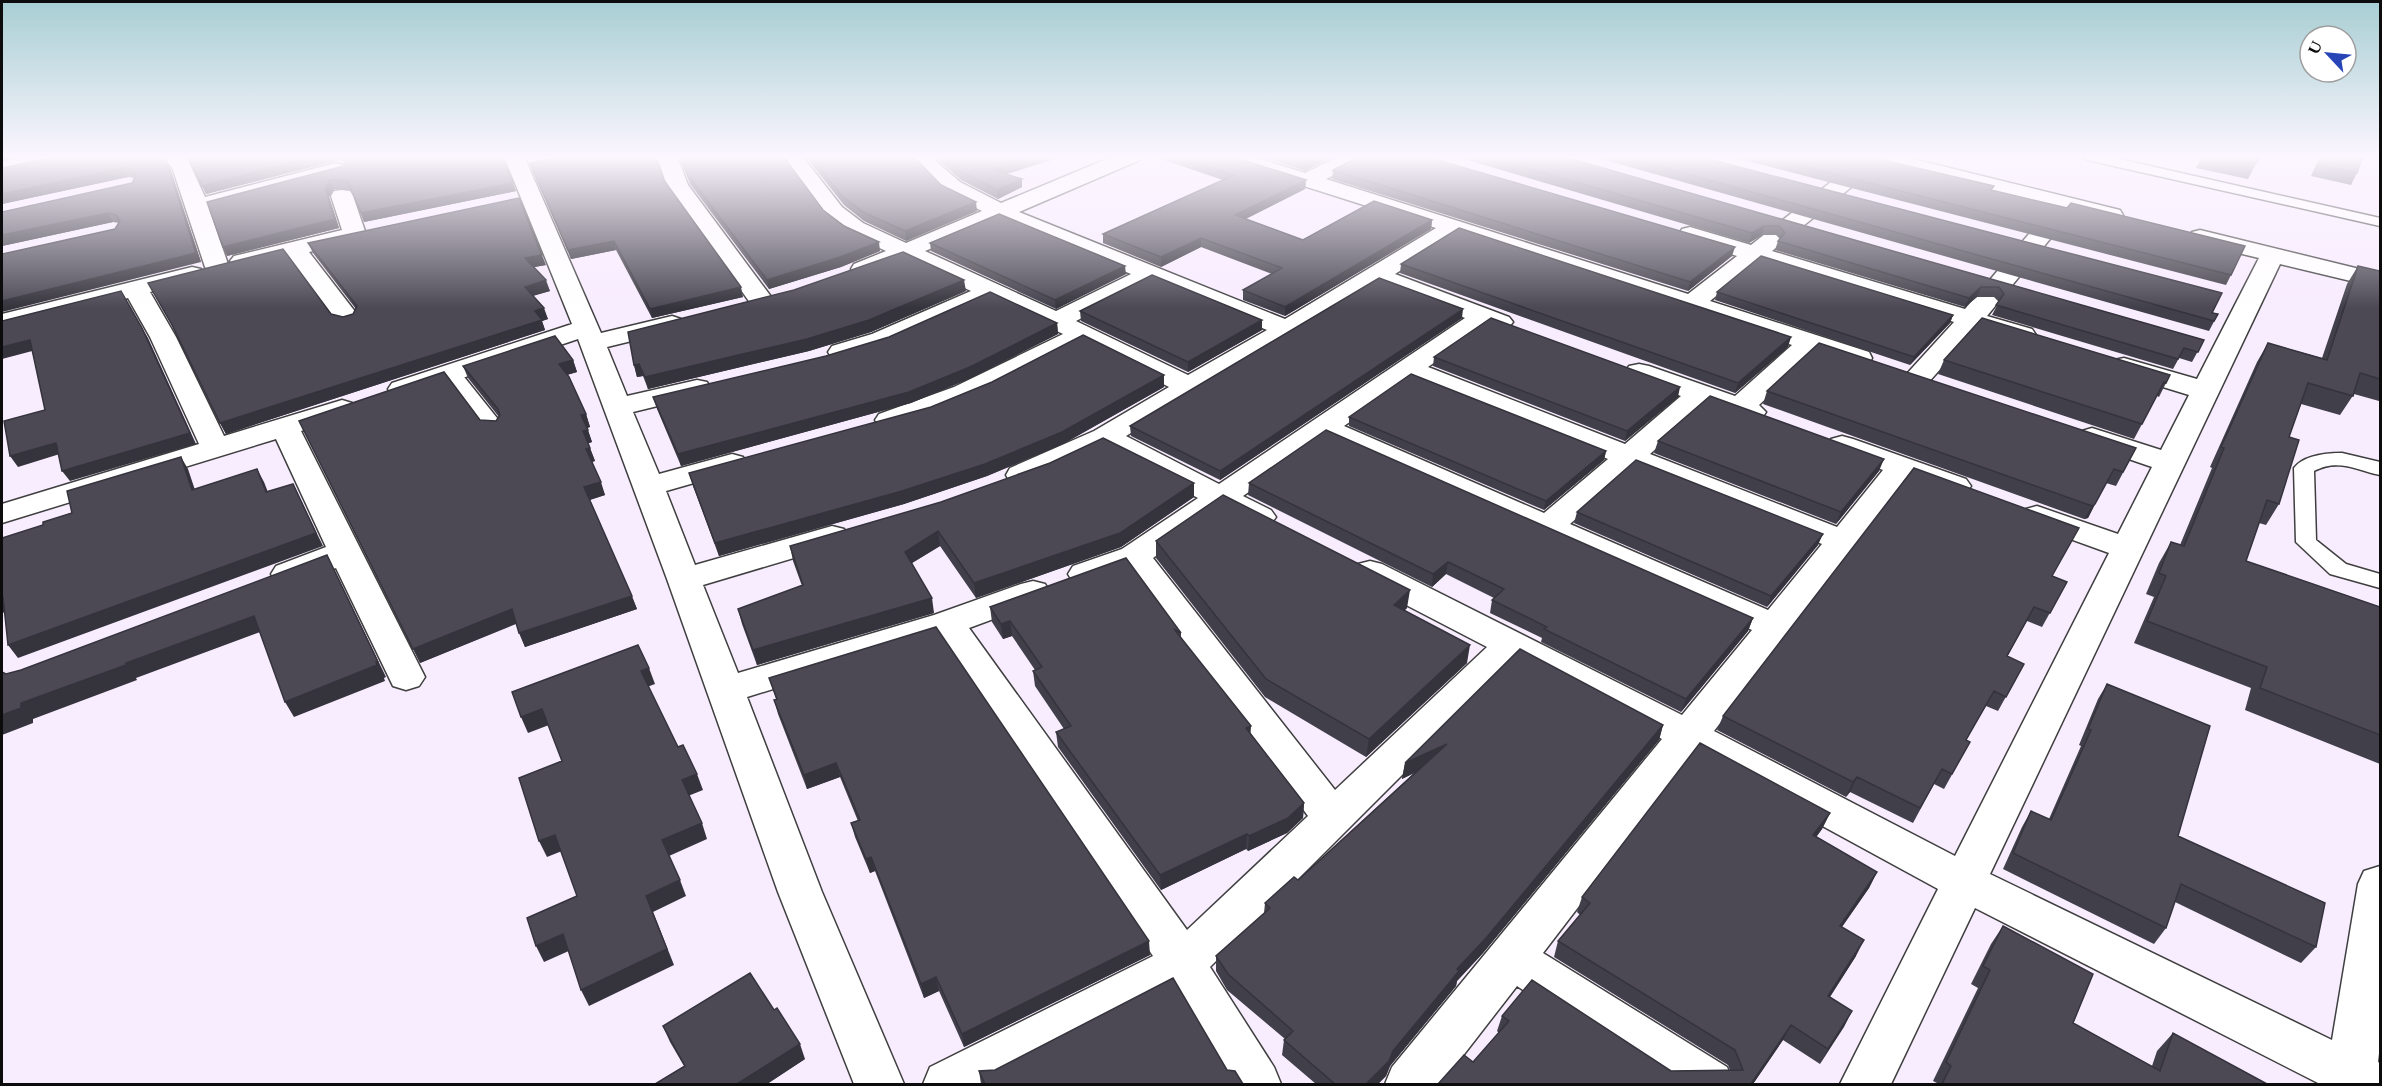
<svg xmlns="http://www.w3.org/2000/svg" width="2382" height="1086" font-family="Spectral,serif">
  <rect width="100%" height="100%" fill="#f8ecff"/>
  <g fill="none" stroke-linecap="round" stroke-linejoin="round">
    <g stroke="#3f3f3f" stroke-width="3">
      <path id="service" d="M2081,156H2106L2380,218V226L2087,160Z
        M451,367L457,368L501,423L503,427L501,431H487L442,372L445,368Z
        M2342,453L2380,462V475C2357,470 2338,458 2314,471L2316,540L2346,564L2380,574V588L2330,574L2296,542L2294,468C2304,455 2327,453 2342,453Z"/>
    </g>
    <g stroke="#3f3f3f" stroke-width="3">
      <path id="minor" d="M159,156H183L188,160L205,197L336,163L343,165L346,169L343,173L209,209L229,267L225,272L217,274L209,272L205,267L172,167Z
        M504,156H524L601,333L672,316L681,319L685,324L681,329L607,347L627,396L697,380L707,382L711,388L707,394L633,412L659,474L732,454L743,457L747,463L743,469L666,491L695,565L832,526L844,529L848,536L844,543L703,585L738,673L934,615L1021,584L1033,581L1045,584L1050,592L1045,600L969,628L1187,930L1308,816L1127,570L1085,585L1073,582L1068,574L1073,566L1122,549L1198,498L1103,448L1032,482L1021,484L1010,482L1006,475L1010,468L1094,431L1169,387L1084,344C1021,377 958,412 889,429L879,426L875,420L879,414L954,387L1063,334L991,300C958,315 864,366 832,358L828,352L832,346L872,334L971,291L905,260C889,267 872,278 854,274L851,269L854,264L886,251L847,233L826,217L781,156H802L842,207L863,223L906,243L982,211L944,192L908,156H930L960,182L1001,203L1114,156H1143L1140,160L1019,212L1285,319L1436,228L1222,160L1219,156H1251L1305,173L1340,156H1367L1364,160L1326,179L1688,294L1737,256L1682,239L1679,234L1682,229L1690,227L1751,245L1864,156H1901L2120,210L2123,215L2120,220L2112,222L2072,212L1987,316L2032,329L2036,335L2032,341L2023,343L1976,329L1927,384L1917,386L1907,384L1903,378L1954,322L1758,262L1710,301L1869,352L1872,358L1869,364L1859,366L1815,352L1759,405L1766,412L1762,418L1752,421L1705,405L1650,454L1837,527L1883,470L1831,451L1827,445L1831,439L1842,436L1853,439L1966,479L1971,486L1966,493L1955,495L1908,479L1714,731L1955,856L2109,553L2026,523L2021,516L2026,509L2037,506L2118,534L2152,467L2082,443L2077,437L2082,431L2092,428L2161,450L2189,395L2114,372L2110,366L2114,360L2124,358L2197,379L2259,258L2192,242L2188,237L2192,232L2200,230L2380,274V288L2280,264L1990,874L2332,1040L2358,884L2364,871L2380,866V1045L2378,1062L2380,1063V1084H2320L1975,908L1891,1084H1840L1938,889L1694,756L1543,953L1727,1067L1734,1084H1666L1517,986L1441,1084H1385L1392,1067L1662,739L1516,661L1210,967L1274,1067L1281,1084H1228L1174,991L997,1084H923L930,1067L1153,956L939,638L747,697L822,892L904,1084H854L778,892L667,579L578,339L412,395L402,397L392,395L388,389L392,383L572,324ZM1880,164L2052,207L1965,309L1772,251ZM1000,220L1131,274L1056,311L925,251ZM1457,235L1792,345L1735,396L1649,366L1639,364L1629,366L1625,372L1629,378L1681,396L1625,444L1428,367L1487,326L1500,330L1509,327L1513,322L1509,317L1395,274ZM1152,282L1267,330L1188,375L1076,321ZM1378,284L1465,318L1219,484L1126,436ZM1410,380L1608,459L1544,513L1344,426ZM1325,439L1752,630L1682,715L1382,564L1370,561L1358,564L1353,572L1358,580L1487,647L1335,790L1153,558L1222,510C1239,519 1252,529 1271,524L1276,517L1271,510L1243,496ZM1633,468L1822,544L1768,610L1570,524Z
        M657,156H677L688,185L775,302L771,307L762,310L753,307L667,186Z
        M342,190L350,191L353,196L366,234L360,240L309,252L360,318L356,323L347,326L338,323L289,257L242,268L234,266L230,261L234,256L342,230L331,196L334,191Z
        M192,267L201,269L204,274L201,279L150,292L176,337L224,436L342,400L352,403L356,409L352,415L301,431L425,677L419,686L406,690L393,686L336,568L288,585L276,582L271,574L276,566L326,547L276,439L2,523V504L199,444L150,337L128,298L2,330V314Z"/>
    </g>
    <use href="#service" fill="#fff" fill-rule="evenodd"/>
    <use href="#minor" fill="#fff" fill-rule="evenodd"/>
  </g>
  <path fill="#413f49" d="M187,156H502L516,191L364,222L352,190L334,189L329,197L339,228L227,256L344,166L346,162L339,160L206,194L189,158Z
    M679,156H783L823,210L880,251L841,267L769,289L690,184Z
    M805,156H913L941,185L977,211L906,241L864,221L844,205Z
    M934,156H1064L1007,174L1022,187L998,199L961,180Z
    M1152,156H1230L1306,180L1305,189L1245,219L1303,240L1432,220L1431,229L1285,316L1243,300V290L1272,274L1201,247L1161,267L1103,243V234L1223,180Z
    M1260,156H1334L1305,171Z
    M1454,156H1561L2204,340L2192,362L2179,358L2173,369L1992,315L1999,302L1994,297H1977L1965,307L1775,250L1778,241L1780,239L1776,235H1762L1749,243Z
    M1591,156H1697L2218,314L2209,331Z
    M1728,156H1866L1994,186L1992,190L2231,275L2226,285Z
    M2202,156H2260L2248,179L2196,168Z
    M2320,156H2363L2357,173L2351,185L2311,176Z
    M2370,156H2380V159Z
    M166,160L170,168L201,262L115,229L119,223L113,222L2,246V212L132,183L135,178L128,177L2,204V168Z
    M530,163L663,179L743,297L652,318L616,250L571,259L533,172Z
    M1333,170L1732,256L1688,291L1332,179Z
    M308,243L546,265L534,267L550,291L533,296L548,319L542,321L545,330L226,434L220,423L331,314L343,317L353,314L356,309L313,253Z
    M930,243L1126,274L1056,309L931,251Z
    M1401,264L1788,347L1735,393L1400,273Z
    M2358,266L2380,271V398L2379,401L2354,394L2340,415L2301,404L2289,437L2279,504L2266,525L2259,523L2246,561L2380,607V764L2245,710L2251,688L2134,643L2154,597L2146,594L2159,563L2171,542L2180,545L2212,468L2210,467L2257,362L2268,343L2322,358L2347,284Z
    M966,291L871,332L809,351L648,389L643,376L637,377L634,365Z
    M1717,292L1953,315L1950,323L1910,365L1715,300Z
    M1080,311L1262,330L1188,372L1081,321Z
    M1462,318L1220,480L1131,436L1130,426Z
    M1057,323L1058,334L971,378L911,403L681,466L657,409L653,397Z
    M1434,357L1678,397L1625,441L1433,366Z
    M573,360L577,372L567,375L586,414L590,427L587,428L592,442L588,443L595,461L592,462L605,495L590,500L637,609L525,647L516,624L420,663L480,420L496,421L499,417L468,378L463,366Z
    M1944,360L2170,375L2159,397L2157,396L2134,439L1938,374Z
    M1164,387L1063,444L987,476L904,504L719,556L693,486L689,473Z
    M1767,391L2136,448L2116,486L2106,483L2088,518L2084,519L1763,404Z
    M1349,417L1606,451L1604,460L1544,510L1349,426Z
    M1658,441L1879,471L1836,524L1654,453Z
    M1249,483L1753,618L1748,631L1681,712L1541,642L1542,638L1490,613L1492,600L1494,598L1446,574L1432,587L1248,495Z
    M1194,497L1121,547L976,598L940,546L912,563L934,613L757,665L742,624L738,609L802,586L793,561L790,546Z
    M1577,512L1818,545L1767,607L1574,523Z
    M1156,541L1407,608L1405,610L1467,663L1366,757L1265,697L1156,558Z
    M1126,558L1181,633V638L1251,734L1304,803L1303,818L1287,833L1248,851L1246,849L1161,890L1058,747L1056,732L1064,729L1035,686L1033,671L1035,670L1012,636L1003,639L992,622L990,607Z
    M2053,576L2067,582L2042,627L2027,621L2007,657L2024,664L1998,711L1986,706L1966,740L1970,742L1944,789L1934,784L1913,823L1850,792L1846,797L1717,730L1723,716Z
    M769,678L1150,955L964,1047L939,991L924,998L875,871L870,873L855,837L851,823L858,821L840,777L807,789L778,714L774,700L776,699Z
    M2107,684L2178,836L2316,947L2301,963L2175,902L2166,928L2154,944L2003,869L2022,827L2031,811L2049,819L2081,746L2079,745L2098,699Z
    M1663,725L1659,740L1483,953L1457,981L1456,986L1390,1066L1386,1076L1378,1084H1316L1282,1055L1284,1040L1285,1039L1227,990L1216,971V956L1264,913L1265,903L1298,880L1415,772L1402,779L1405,763Z
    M1830,813L1822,829L1816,837L1877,872L1869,888L1842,927L1856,956L1830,997L1852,1011L1820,1064L1783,1040L1753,1084L1473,1062L1499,1033L1497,1031L1502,1016L1671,1071L1730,1070L1728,1065L1554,957L1558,941L1580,915L1577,912L1582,897Z
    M2003,926L2073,1023L2152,1066L2157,1051L2173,1033L2267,1084H1939L1933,1081L1978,988L1971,984L1991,944Z
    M663,1026L805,1059L767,1084H655L684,1066L670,1042Z
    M1227,1070L1243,1084H981L979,1071Z"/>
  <path fill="#35333c" d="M2,156H27L2,162Z
    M316,156H338L339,160L206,194L202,186Z
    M1035,156H1064L993,178L992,170Z
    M1317,156H1334L1305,171V162Z
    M166,160L170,168L201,262L2,312V301L196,253Z
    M123,168L128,177L2,204V194Z
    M1022,179V187L998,199L997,190Z
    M330,180L334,189L329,197L339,228L227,256L223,247L325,188Z
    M1306,180L1305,189L1234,225L1235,215Z
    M513,183L516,191L364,222L361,213Z
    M976,202L977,211L906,241L905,231Z
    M108,213L113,222L2,246V235Z
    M1432,220L1431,229L1285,316V307Z
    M1764,226L1762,235L1749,243L1752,233Z
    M1201,238V247L1161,267V257Z
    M614,241L616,250L571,259L568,250Z
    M879,242L880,251L841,267L769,289L767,280Z
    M1735,247L1732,256L1688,291L1690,282Z
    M542,255L546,265L529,268L525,258Z
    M1125,266L1126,274L1056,309L1055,300Z
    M546,280L550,291L528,297L525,287Z
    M964,280L966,291L871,332L809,351L648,389L645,377Z
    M741,287L743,297L652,318L650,309Z
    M1981,287L1977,297L1965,307L1969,298Z
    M544,308L548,319L542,321L545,330L226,434L220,423Z
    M1463,309L1462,318L1220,480V471Z
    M1953,315L1950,323L1910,365L1914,357Z
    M1262,320V330L1188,372V362Z
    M1057,323L1058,334L971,378L911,403L681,466L678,454Z
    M142,328L148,338L196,444L70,481L62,471Z
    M1791,337L1788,347L1735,393L1738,383Z
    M30,340L36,350L2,359V347Z
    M573,360L577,372L563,376L559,364Z
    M639,364L643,376L637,377L634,365Z
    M1164,375V387L1063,444L987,476L904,504L719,556L715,543Z
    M1680,387L1678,397L1625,441L1627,431Z
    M586,414L590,427L586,428L581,415Z
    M588,430L592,442L587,444L583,431Z
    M56,443L63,453L18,467L10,456Z
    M590,448L595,461L591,462L586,449Z
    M1606,451L1604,460L1544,510L1546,501Z
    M181,457L188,469L199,502L192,490Z
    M1884,459L1879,471L1836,524L1841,512Z
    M257,469L264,482L273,505L266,492Z
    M601,482L605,495L589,500L584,487Z
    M1194,483V497L1121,547L976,598L974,583Z
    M293,484L323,546L18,658L8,645Z
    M2095,504L2088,518L2084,519L2092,506Z
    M938,531L940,546L907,566L905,552Z
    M1823,534L1818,545L1767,607L1771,596Z
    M327,555L386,677L384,678L385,681L294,717L285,702Z
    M1448,562L1446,574L1432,587L1433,574Z
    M1410,590L1407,608L1391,622L1394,605Z
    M632,596L637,609L525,647L519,633Z
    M2,597H3L12,610L2,613Z
    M932,598L934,613L757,665L753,650Z
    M512,609L517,623L420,663L413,649Z
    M254,616L263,631L136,678L137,680L33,719V723L2,735V715L21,703L126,663Z
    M1753,618L1748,631L1681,712L1686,699Z
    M1010,621L1012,636L1003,639L1001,624Z
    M1470,645L1467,663L1366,757L1369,739Z
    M649,668L655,684L647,687L641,671Z
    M542,709L549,725L528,733L521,717Z
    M1663,725L1659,740L1483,953L1457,981L1456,986L1390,1066L1386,1076L1378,1084H1366L1457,969Z
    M1251,726L1250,742L1246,728Z
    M1447,744L1444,759L1402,779L1405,763Z
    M836,763L840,777L807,789L804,775Z
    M697,774L703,790L688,796L682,780Z
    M1857,777L1850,792L1846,797L1853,782Z
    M1304,803L1303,818L1287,833L1248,851L1249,836Z
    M1830,813L1822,829L1806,851L1813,835Z
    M702,823L707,839L669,856L662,840Z
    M1247,834L1246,849L1161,890L1160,875Z
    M555,835L562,851L547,857L539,841Z
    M871,857L875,871L870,873L866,859Z
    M1877,872L1869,888L1832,941L1840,926Z
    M680,880L686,896L653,912L674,965L589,1006L581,990L646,896Z
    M563,934L571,950L544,962L536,946Z
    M1864,940L1856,956L1820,1012L1828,996Z
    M1149,941L1150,955L964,1047L962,1034Z
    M936,977L939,991L924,998L921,984Z
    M1852,1011L1844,1027L1820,1064L1828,1049Z
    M1791,1025L1783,1040L1753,1084H1751Z
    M800,1044L805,1059L767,1084H737Z"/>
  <path fill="#4c4955" stroke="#35333c" stroke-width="1.5" d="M59,156H162L166,160L196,253L2,301V254L115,229L120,221L116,215L108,213L2,235V212L132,183L136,175L132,169L123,168L2,194V168Z
    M188,156H316L202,186Z
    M347,156H502L513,183L361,213L348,181L330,180L325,188L335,219L223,247L207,202L344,166L348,158Z
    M564,156H655L663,179L741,287L650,309L614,241L568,250L530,163Z
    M680,156H783L823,210L844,226L879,242L840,257L767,280L688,175Z
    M810,156H913L941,185L976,202L905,231L863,212L842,196Z
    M943,156H1035L992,170L1022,179L997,190L960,171Z
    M1177,156H1230L1306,180L1235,215L1303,240L1374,201L1432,220L1285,307L1243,290L1282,268L1201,238L1161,257L1103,234L1234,175Z
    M1287,156H1317L1305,162Z
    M1360,156H1424L1735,247L1690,282L1333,170Z
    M1485,156H1561L2204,340L2198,352L2184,348L2178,359L1996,305L2004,294L1999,287H1981L1969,298L1778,241L1785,233L1779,226H1764L1752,233Z
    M1623,156H1697L2222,293L2212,313L2218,314L2214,321Z
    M1763,156H1866L1994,186L1991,190L2067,208L2071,203L2245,246L2231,275Z
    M2224,156H2260L2257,163Z
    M2321,156H2363L2357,173L2318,165Z
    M519,198L542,255L525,258L546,280L525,287L544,308L535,311L542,320L220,423L172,325L148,283L283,249L331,314L343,317L353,314L357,306L308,243Z
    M999,214L1125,266L1055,300L930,243Z
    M1459,228L1791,337L1738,383L1401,264Z
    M903,252L964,280L869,320L807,339L645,377L639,364L634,365L628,332L794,290Z
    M1761,256L1953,315L1914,357L1717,292Z
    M2358,266L2380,271V379L2360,373L2353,396L2308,383L2289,437L2299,440L2279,504L2267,500L2246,561L2380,607V735L2260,688L2267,667L2147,621L2166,576L2159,573L2171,542L2184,546L2224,448L2221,447L2268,343L2327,360Z
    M1152,275L1262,320L1188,362L1080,311Z
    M1379,278L1463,309L1220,471L1130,426Z
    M121,291L142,328L190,433L62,471L56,443L10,456L4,421L45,410L30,340L2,347V321Z
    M990,292L1057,323L970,367L909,392L678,454L653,397L826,356L889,337Z
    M1491,318L1680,387L1627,431L1434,357Z
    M1982,318L2170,375L2166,383L2164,382L2142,424L1944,360Z
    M1083,335L1164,375L1062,432L985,464L902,491L715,543L689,473L931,407L992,382Z
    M555,336L573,360L559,364L569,377L586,414L581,415L588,430L583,431L590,448L586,449L601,482L584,487L632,596L519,633L512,609L413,649L299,421L444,372L480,420L496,421L500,415L498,409L463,366Z
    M1819,343L2136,448L2123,472L2114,469L2095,504L2092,506L1767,391Z
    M1411,374L1606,451L1546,501L1349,417Z
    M1710,396L1884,459L1841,512L1658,441Z
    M1326,430L1753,618L1686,699L1544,629L1547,627L1492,600L1504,589L1448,562L1433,574L1249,483Z
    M1103,438L1194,483L1120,533L974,583L938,531L905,552L932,598L753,650L738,609L803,585L790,546L941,502L1050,463Z
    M181,457L192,490L257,469L266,492L293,484L316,533L8,645L3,597H2V538L43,525V522L72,513L67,491Z
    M1636,460L1823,534L1771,596L1577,512Z
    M1914,468L2079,528L2052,576L2067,582L2050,613L2034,607L2007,656L2024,664L2006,697L1994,691L1966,740L1970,742L1952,774L1942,769L1920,808L1857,777L1853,782L1723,716Z
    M1223,495L1410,590L1394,605L1470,645L1369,739L1266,679L1156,541Z
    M327,555L378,662H376L377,665L285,702L254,616L126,663V665L21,703V708L2,715V672L6,674L21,670Z
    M1126,558L1181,633L1174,629L1251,726L1246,728L1304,803L1288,818L1249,836L1247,834L1160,875L1056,732L1071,726L1033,671L1042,667L1010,621L1001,624L990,607Z
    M936,627L1149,941L962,1034L936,977L921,984L871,857L866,859L851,823L860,820L836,763L804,775L774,700L777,699L769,678Z
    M638,645L649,668L641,671L678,747L683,745L697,774L682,780L702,823L662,840L680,880L646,896L667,949L581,990L563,934L536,946L527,918L577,896L555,835L539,841L519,778L562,761L542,709L521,717L512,692Z
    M1520,649L1663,725L1487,937L1457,969L1459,971L1393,1051L1389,1061L1366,1084H1335L1284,1040L1293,1031L1228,974L1216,956L1270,908L1265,903L1294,877L1298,880L1447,744L1405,763Z
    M2107,684L2210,726L2178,836L2325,903L2316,947L2181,884L2166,928L2013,853L2031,811L2051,820L2091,730L2088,729Z
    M1700,743L1830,813L1813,835L1877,872L1840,926L1864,940L1828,996L1852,1011L1828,1049L1791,1025L1751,1084H1438L1464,1055L1473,1062L1509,1021L1502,1016L1532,980L1671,1071L1743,1070L1735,1050L1558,941L1590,903L1582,897Z
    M2003,926L2093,974L2073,1023L2160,1071L2173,1033L2267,1084H1942L1951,1066L1946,1062L1990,970L1983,966Z
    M750,973L774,1010L777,1008L800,1044L737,1084H655L685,1066L663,1026Z
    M1173,978L1227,1070L1235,1071L1243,1084H985L979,1071L995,1070Z"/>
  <linearGradient id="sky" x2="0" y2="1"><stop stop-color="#a7ced3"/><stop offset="0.51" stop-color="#fcf6ff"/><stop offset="1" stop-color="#fcf6ff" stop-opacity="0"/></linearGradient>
  <rect width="2382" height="308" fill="url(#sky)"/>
  <rect width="2382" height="1086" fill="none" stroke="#0c0c0c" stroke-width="6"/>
  <g transform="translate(2328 54) rotate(296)"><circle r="28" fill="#ffffff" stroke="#9e9e9e" stroke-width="1.5"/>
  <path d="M0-4.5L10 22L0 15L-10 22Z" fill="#2845b8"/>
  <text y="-9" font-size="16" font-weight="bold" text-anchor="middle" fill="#0c0c0c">U</text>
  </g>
</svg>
